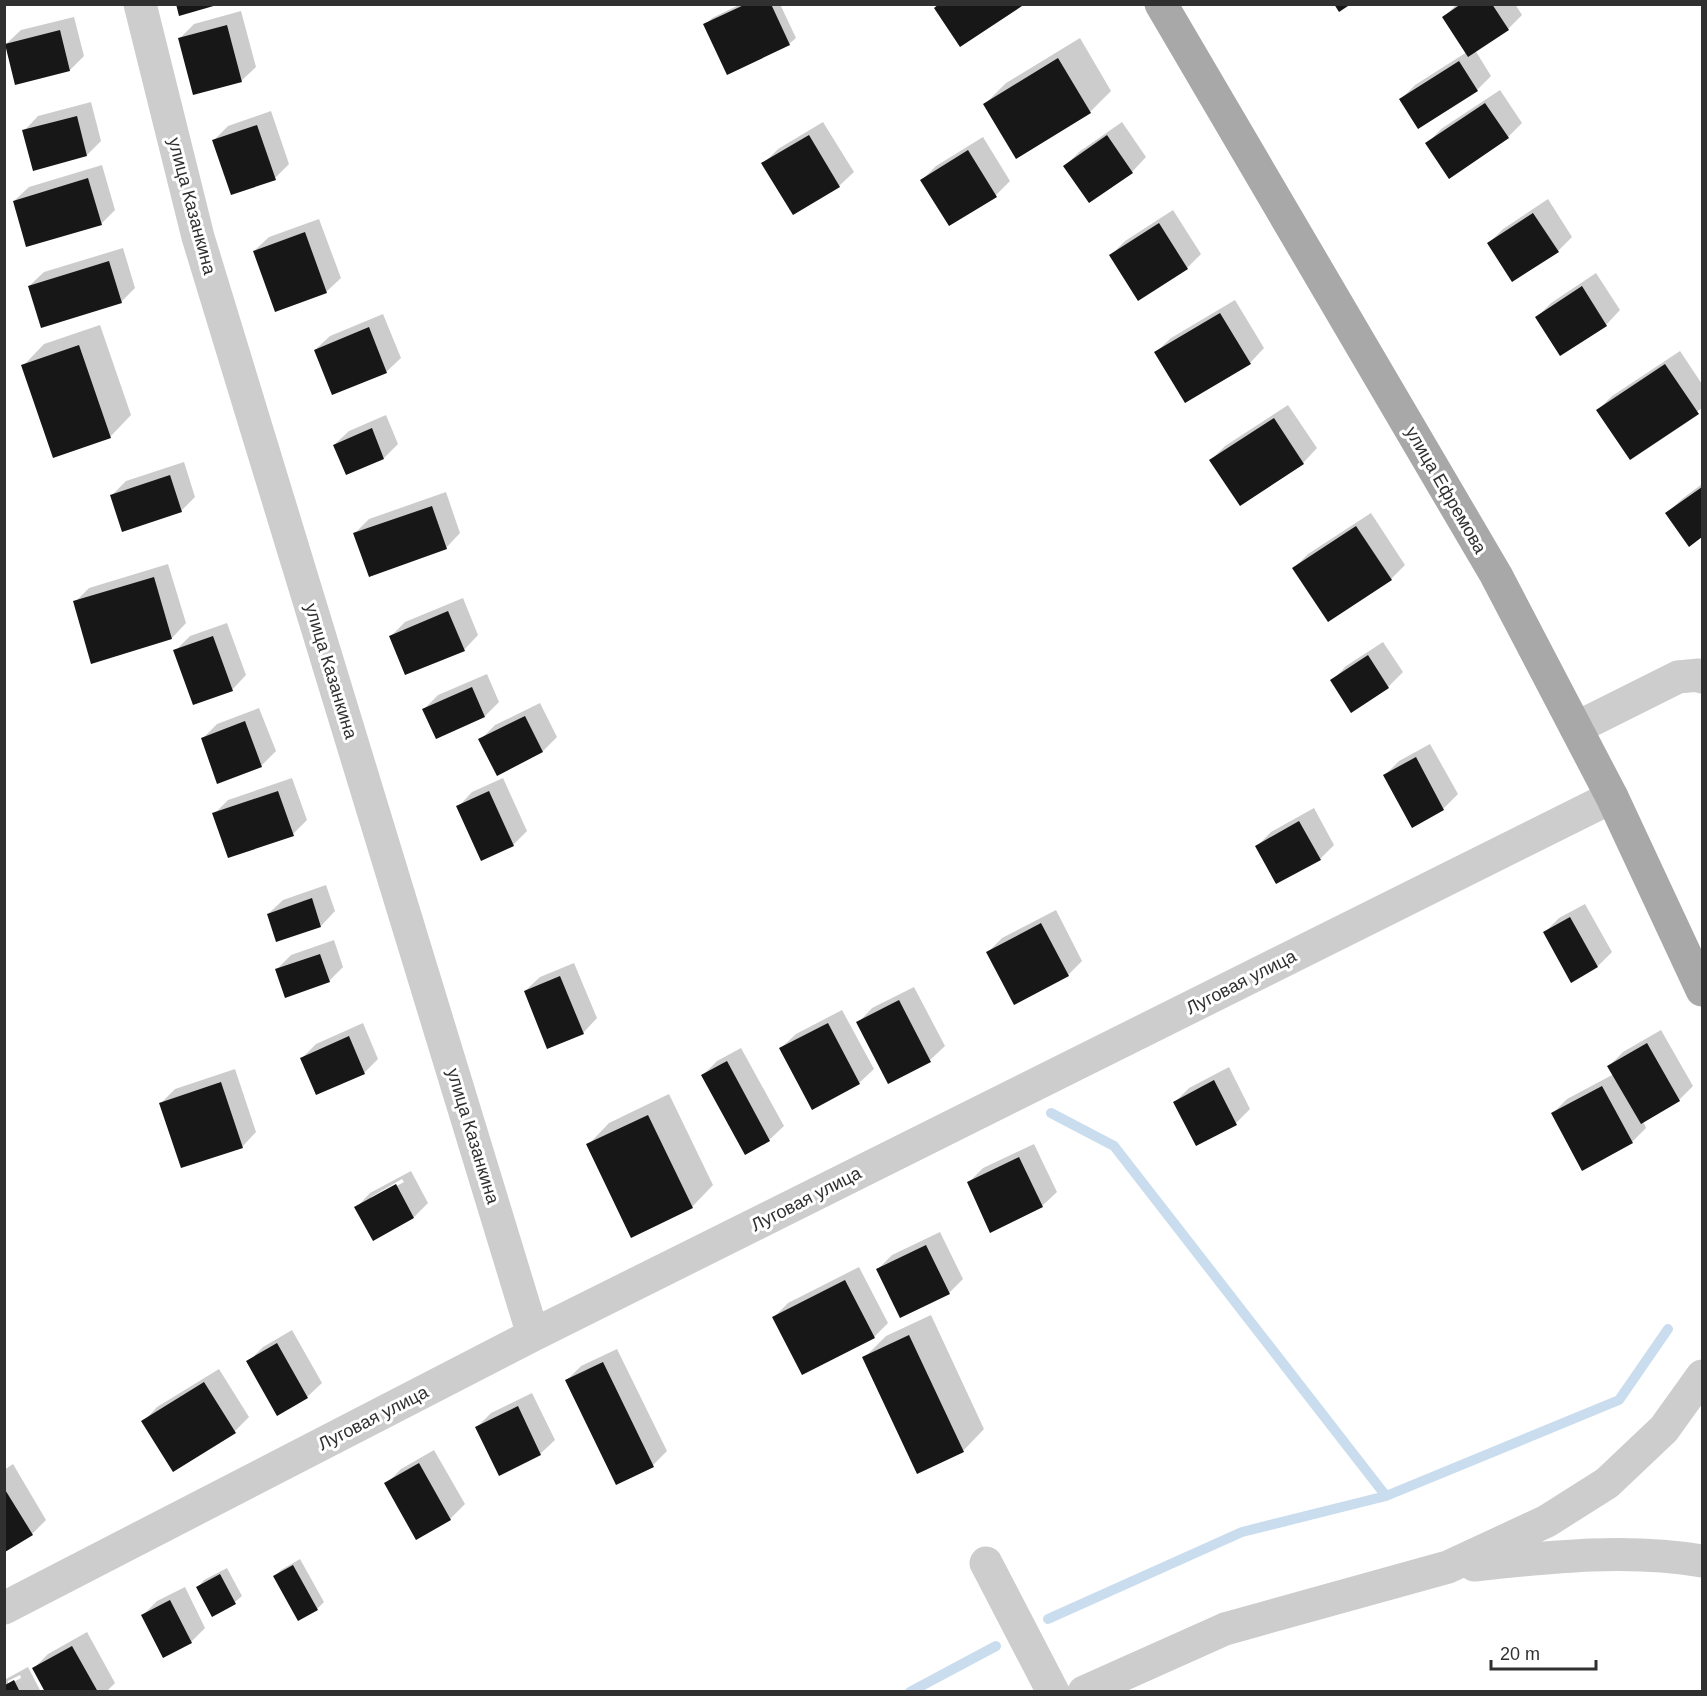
<svg xmlns="http://www.w3.org/2000/svg" width="1707" height="1696" font-family="Arial,sans-serif">
  <rect width="100%" height="100%" fill="#fff"/>
  <path fill="#0003" fill-rule="evenodd" d="M741,4H780L796,38L789,44L705,25L712,18Z
    M1457,4H1515L1522,15L1508,29L1475,50L1491,76L1477,90L1401,99L1415,85L1467,52L1444,17Z
    M241,11L256,67L241,81L180,38L194,24Z
    M74,17L84,56L70,70L6,44L21,30Z
    M1080,38L1111,91L1090,112L985,104L1006,83Z
    M1500,90L1522,123L1508,137L1427,144L1441,129Z
    M91,102L101,141L87,155L24,131L38,116Z
    M271,111L289,164L275,178L214,140L228,126Z
    M823,122L854,172L839,186L794,213L763,164L778,149Z
    M1122,122L1146,157L1132,172L1090,201L1065,166L1079,152Z
    M983,137L1010,181L996,195L950,224L922,180L936,166Z
    M102,165L115,210L101,224L14,201L29,187Z
    M1548,199L1572,237L1558,251L1489,243L1503,229Z
    M1173,210L1201,254L1187,268L1111,255L1125,241Z
    M319,219L341,278L326,292L254,251L269,237Z
    M123,248L135,288L121,302L29,286L44,272Z
    M1596,273L1620,310L1606,325L1537,317L1551,303Z
    M1235,300L1264,348L1250,363L1156,352L1171,338Z
    M383,314L401,358L386,372L315,350L330,336Z
    M100,325L131,415L110,437L23,366L44,344Z
    M1680,351L1702,384V408L1630,458L1598,410L1612,396Z
    M1288,405L1317,448L1303,463L1211,460L1225,446Z
    M386,415L398,444L384,458L334,445L349,431Z
    M184,462L195,497L181,511L112,495L126,481Z
    M1702,484V535L1689,544L1667,513L1682,499Z
    M446,492L460,533L446,548L354,534L369,519Z
    M1371,513L1405,565L1391,579L1294,568L1308,554Z
    M168,564L186,623L172,638L75,602L89,588Z
    M463,598L478,635L464,650L391,636L405,622Z
    M227,623L246,675L232,690L175,651L190,636Z
    M1383,642L1403,672L1388,687L1352,711L1332,681L1346,666Z
    M487,674L499,702L485,716L436,737L424,709L438,695Z
    M540,703L557,737L543,751L480,740L495,725Z
    M259,708L276,751L261,766L202,739L217,724Z
    M1430,744L1458,794L1443,809L1412,825L1385,775L1399,761Z
    M292,778L307,820L293,834L214,814L228,800Z
    M503,778L527,831L513,845L458,807L472,792Z
    M1314,808L1334,845L1320,859L1257,846L1271,832Z
    M326,885L335,911L321,926L268,914L283,900Z
    M1585,904L1612,952L1598,966L1545,932L1559,918Z
    M1056,910L1082,961L1068,975L988,952L1002,938Z
    M334,940L343,967L329,981L277,969L291,955Z
    M574,963L597,1018L583,1033L525,991L540,977Z
    M914,987L945,1046L930,1060L889,1082L858,1023L872,1008Z
    M842,1010L874,1069L859,1083L813,1108L781,1048L796,1034Z
    M363,1023L378,1059L364,1073L302,1058L316,1044Z
    M1661,1030L1693,1086L1679,1100L1643,1121L1646,1128L1632,1142L1552,1114L1567,1099L1614,1074L1609,1066L1623,1052Z
    M741,1048L784,1126L769,1140L745,1153L703,1075L717,1061Z
    M1229,1067L1250,1109L1236,1123L1175,1102L1189,1088Z
    M235,1069L256,1132L242,1147L161,1103L175,1089Z
    M669,1094L713,1185L692,1207L588,1145L609,1123Z
    M1034,1144L1057,1192L1042,1206L968,1183L983,1168Z
    M411,1171L428,1203L414,1217L373,1239L356,1208L370,1193ZM402,1179L404,1182L371,1200V1197Z
    M940,1232L963,1279L949,1293L878,1269L892,1255Z
    M859,1267L888,1323L874,1337L774,1317L788,1303Z
    M931,1315L984,1429L963,1451L864,1358L886,1336Z
    M292,1330L322,1383L307,1397L248,1362L263,1347Z
    M617,1349L667,1451L653,1465L617,1483L566,1381L581,1366Z
    M219,1369L249,1417L235,1431L173,1470L143,1422L157,1407Z
    M532,1393L555,1440L540,1454L499,1474L477,1427L491,1413Z
    M434,1450L465,1504L450,1519L417,1538L386,1484L401,1469Z
    M13,1464L46,1520L32,1534L4,1548V1470Z
    M300,1559L324,1602L317,1609L275,1576L281,1570Z
    M227,1568L242,1596L235,1602L198,1587L204,1580Z
    M185,1587L205,1628L191,1642L143,1615L157,1601Z
    M87,1632L115,1683L106,1692H47L34,1668L48,1654Z
    M28,1667L41,1692H4V1680ZM20,1675L21,1678L8,1685V1681Z"/>
  <g fill="none" stroke-linecap="round" stroke-linejoin="round">
    <path stroke="#c9ddee" stroke-width="10" d="M1051,1113L1114,1146L1386,1496
      M1048,1619L1242,1532L1386,1496L1619,1400L1668,1329
      M910,1692L996,1646"/>
  </g>
  <path fill="#171717" d="M176,4H217V5L179,16Z
    M746,4H771L790,45L727,75L703,24Z
    M939,4H1025L960,47L934,8Z
    M1334,4H1351L1339,12Z
    M1461,4H1492L1509,30L1468,57L1442,17Z
    M227,25L242,82L193,95L178,38Z
    M60,30L70,71L15,85L5,44Z
    M1058,58L1091,113L1016,159L983,104Z
    M1459,61L1478,91L1418,129L1399,99Z
    M1485,103L1509,138L1449,179L1425,143Z
    M77,116L87,156L33,171L22,130Z
    M257,125L276,180L231,195L212,140Z
    M809,135L840,187L793,215L761,163Z
    M1107,135L1133,173L1089,203L1063,166Z
    M968,150L997,197L949,226L920,180Z
    M88,178L102,225L26,247L13,201Z
    M1533,213L1559,252L1512,282L1487,243Z
    M1159,223L1188,269L1138,301L1109,255Z
    M305,232L327,293L275,312L253,251Z
    M109,261L122,303L41,328L28,286Z
    M1582,286L1607,326L1560,356L1535,317Z
    M1220,313L1251,364L1185,403L1154,352Z
    M369,327L387,373L332,395L314,350Z
    M79,345L111,438L53,458L21,365Z
    M1665,364L1699,414L1630,460L1596,410Z
    M1274,418L1304,464L1240,506L1209,460Z
    M372,428L384,459L346,475L333,445Z
    M170,475L182,512L122,532L110,495Z
    M1702,487V537L1689,547L1665,513Z
    M432,506L447,549L369,577L353,533Z
    M1356,526L1392,580L1328,622L1292,568Z
    M154,577L172,639L91,664L73,601Z
    M448,611L465,651L405,675L389,636Z
    M213,636L233,691L193,705L173,650Z
    M1368,655L1389,688L1351,713L1330,680Z
    M472,687L485,717L436,739L422,709Z
    M525,716L543,752L497,776L478,739Z
    M245,721L262,767L217,784L201,738Z
    M1416,757L1444,810L1412,828L1383,775Z
    M278,791L294,836L228,858L212,813Z
    M489,791L514,846L481,861L456,806Z
    M1299,821L1321,860L1276,884L1255,846Z
    M312,898L321,927L276,942L267,914Z
    M1570,917L1598,967L1571,983L1543,932Z
    M1041,923L1069,976L1014,1005L986,952Z
    M320,954L330,982L285,998L275,969Z
    M560,976L584,1034L547,1049L524,991Z
    M899,1000L931,1062L888,1084L856,1022Z
    M828,1023L860,1084L812,1110L779,1048Z
    M349,1036L365,1074L316,1095L300,1058Z
    M1647,1043L1680,1101L1641,1124L1607,1066Z
    M727,1061L770,1141L745,1155L701,1075Z
    M1214,1080L1237,1125L1196,1146L1173,1102Z
    M221,1082L243,1148L181,1168L159,1103Z
    M1602,1086L1633,1143L1582,1171L1551,1113Z
    M648,1115L693,1208L631,1238L586,1144Z
    M1019,1157L1043,1207L990,1233L967,1182Z
    M396,1184L414,1218L373,1241L354,1207Z
    M926,1245L950,1294L900,1318L876,1269Z
    M845,1280L875,1338L802,1375L772,1317Z
    M909,1335L964,1452L917,1474L862,1357Z
    M277,1343L308,1398L277,1416L246,1361Z
    M603,1362L654,1467L616,1485L565,1380Z
    M204,1382L236,1433L173,1472L141,1421Z
    M518,1406L541,1455L499,1476L475,1427Z
    M419,1463L451,1520L416,1540L384,1483Z
    M4,1488L33,1535L5,1552L4,1550Z
    M293,1565L318,1610L298,1621L273,1576Z
    M220,1574L236,1604L212,1617L196,1587Z
    M170,1600L192,1643L163,1658L141,1615Z
    M72,1646L98,1692H45L32,1668Z
    M14,1680L20,1692H5V1685Z"/>
  <g fill="none" stroke-linecap="round" stroke-linejoin="round">
    <path stroke="#cdcdcd" stroke-width="33" d="M140,4L198,237L533,1335
      M1576,728L1678,677L1699,675L1702,677
      M986,1563L1053,1692
      M1474,1565C1549,1557 1627,1548 1702,1561
      M4,1608L533,1335L1612,797
      M1084,1692L1225,1629L1448,1567L1547,1521L1607,1483L1664,1429L1702,1376"/>
    <path stroke="#a8a8a8" stroke-width="33" d="M1161,4L1496,575L1612,797L1702,990"/>
  </g>
  <g text-anchor="middle" dominant-baseline="central" stroke-width="6" stroke-linejoin="round" paint-order="stroke">
    <g font-size="18" fill="#303030" stroke="#fff">
      <text transform="translate(192 206) rotate(75)">улица Казанкина</text>
      <text transform="translate(1446 490) rotate(60)">улица Ефремова</text>
      <text transform="translate(331 671) rotate(73)">улица Казанкина</text>
      <text transform="translate(1241 982) rotate(-27)">Луговая улица</text>
      <text transform="translate(473 1136) rotate(73)">улица Казанкина</text>
      <text transform="translate(806 1199) rotate(-27)">Луговая улица</text>
      <text transform="translate(373 1418) rotate(-27)">Луговая улица</text>
    </g>
  </g>
  <rect width="1707" height="1696" fill="none" stroke="#303030" stroke-width="12"/>
  <path d="M1491 1660v9h105v-9" fill="none" stroke="#303030" stroke-width="3"/>
  <text x="1500" y="1660" font-size="18" fill="#303030" stroke="#ffffff" stroke-width="4.5" paint-order="stroke">20 m</text>
</svg>
